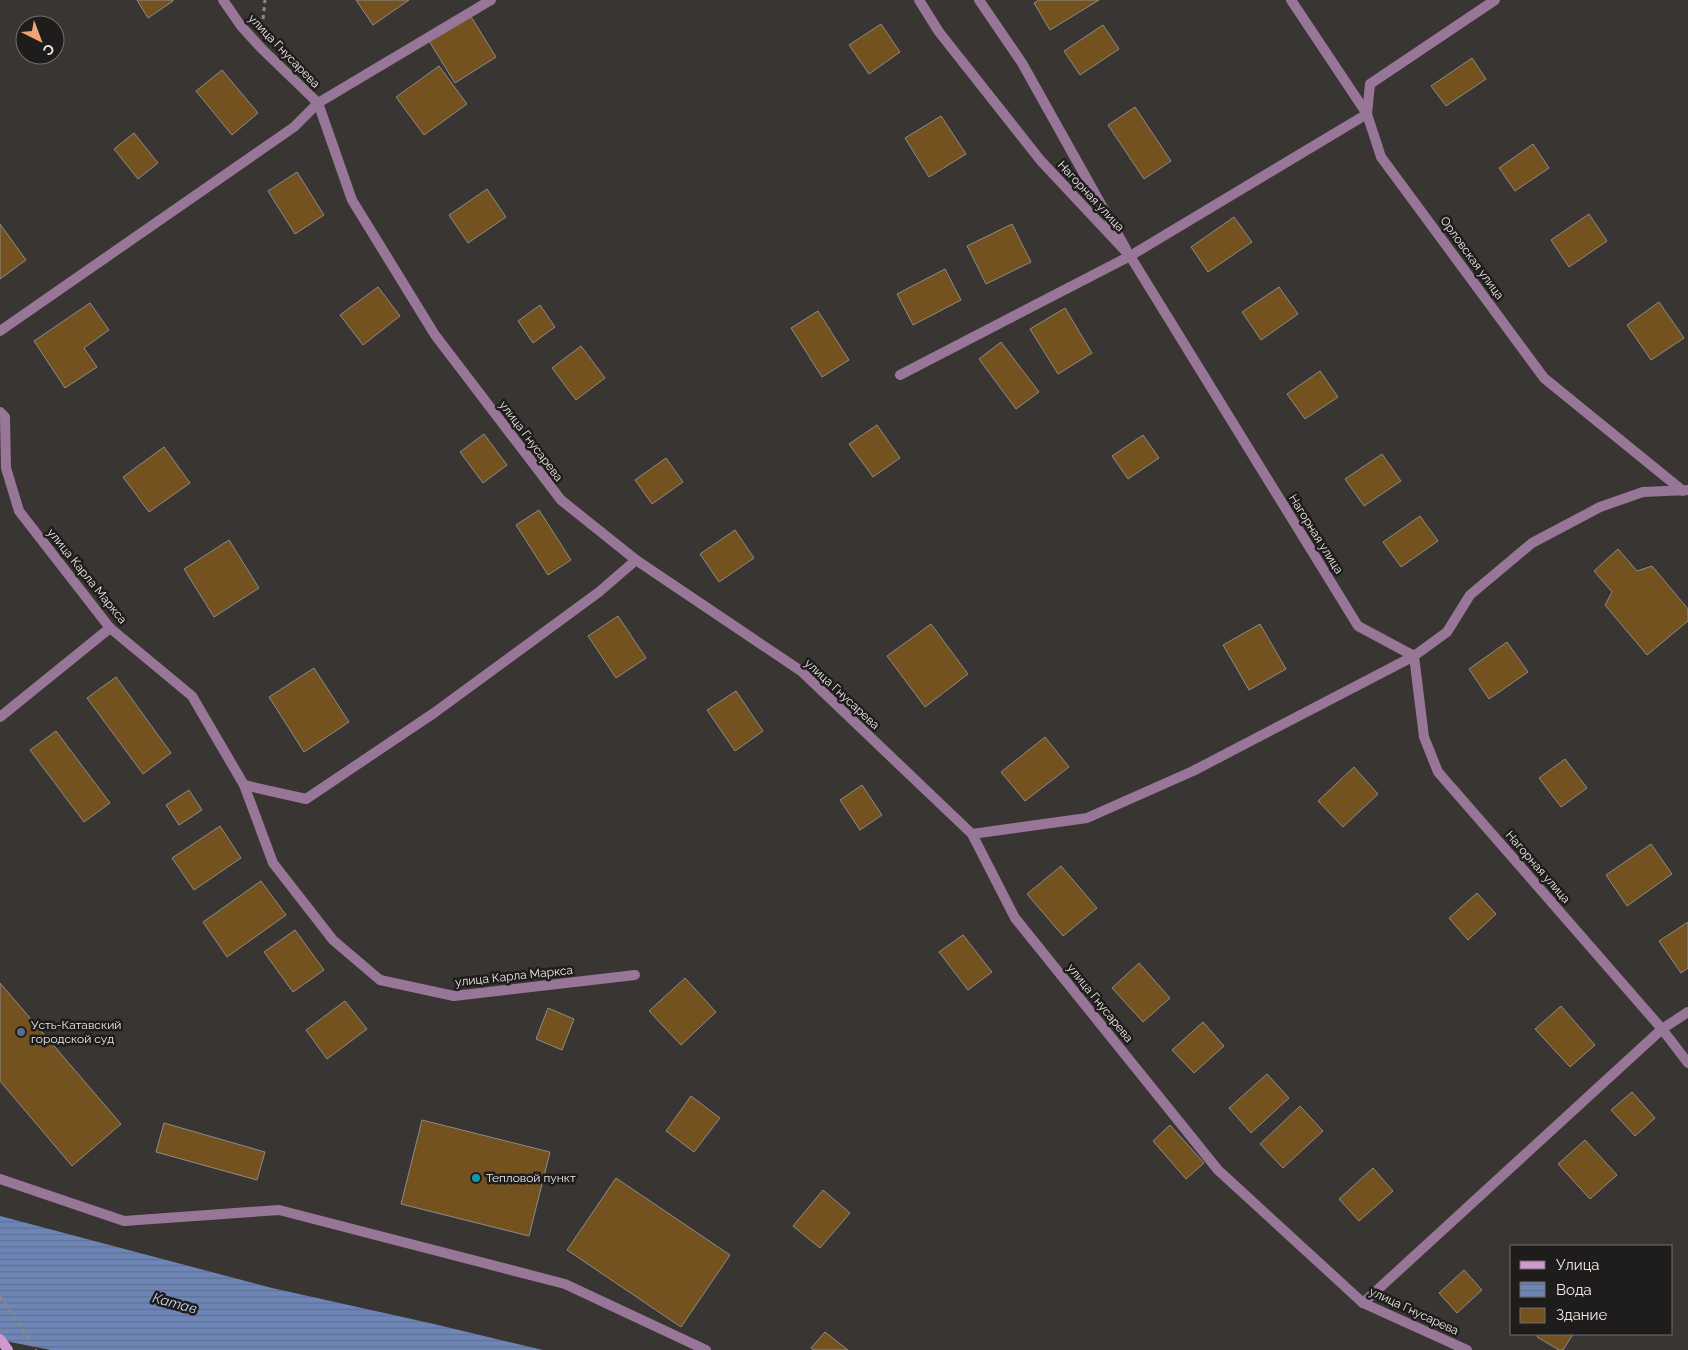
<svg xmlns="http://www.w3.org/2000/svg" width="1688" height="1350" font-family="Raleway,sans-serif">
  <defs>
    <pattern id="water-rules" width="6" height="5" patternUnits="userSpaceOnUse" patternTransform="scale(1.25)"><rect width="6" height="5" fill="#6e86b7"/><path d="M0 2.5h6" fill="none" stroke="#60708f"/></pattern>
  </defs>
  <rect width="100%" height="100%" fill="#393533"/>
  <path fill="url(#water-rules)" d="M0,1216L272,1288L434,1324L543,1350H51L0,1340Z"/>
  <path fill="#73521f" stroke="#8e8b88" d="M137,0H173V1L148,18Z
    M356,0H409L373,25Z
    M1039,0H1099L1050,30L1034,3Z
    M470,15L496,57L455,83L429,41Z
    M881,24L900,52L869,74L849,45Z
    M1103,25L1119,49L1080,75L1064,51Z
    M1472,58L1486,79L1446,106L1431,86Z
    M439,66L467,104L424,135L396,97Z
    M222,70L258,113L232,135L196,91Z
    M1135,107L1171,161L1144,179L1108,125Z
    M941,116L966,154L929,177L905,138Z
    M134,133L158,163L138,179L114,149Z
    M1533,144L1549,168L1515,191L1499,168Z
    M297,172L324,215L295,234L268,191Z
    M487,189L506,217L468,243L449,215Z
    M1589,214L1607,241L1569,267L1551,240Z
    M1234,217L1252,242L1208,272L1191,247Z
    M0,224L26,260L0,279Z
    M1012,224L1031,262L986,284L967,246Z
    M945,269L961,300L913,325L897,294Z
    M378,287L400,316L363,345L340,315Z
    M1279,287L1298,314L1261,340L1242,312Z
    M1659,302L1684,338L1651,360L1627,325Z
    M90,303L109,330L84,348L97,367L65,388L34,341Z
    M540,305L555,327L533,343L518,321Z
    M1065,308L1092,353L1058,374L1030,329Z
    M818,311L849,360L822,377L791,328Z
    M1001,342L1039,392L1016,409L979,359Z
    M581,346L605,378L576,400L552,368Z
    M1320,371L1338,397L1305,419L1287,394Z
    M877,425L900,458L873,477L849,444Z
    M484,434L507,465L483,483L460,452Z
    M1143,435L1159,458L1128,479L1112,456Z
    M164,447L190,483L149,512L123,477Z
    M1382,454L1401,481L1364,506L1345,479Z
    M666,458L683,482L652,504L635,480Z
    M539,510L571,560L548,575L516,525Z
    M1420,516L1438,541L1401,567L1383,542Z
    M735,530L754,558L719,582L700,554Z
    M229,540L259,588L214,617L184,569Z
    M1618,549L1637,571L1652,566L1688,609V621L1647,655L1605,605L1612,592L1594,571Z
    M618,616L646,658L616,678L588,636Z
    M931,624L968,674L925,707L887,656Z
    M1260,624L1286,669L1249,690L1223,645Z
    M1507,642L1528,672L1489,699L1469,669Z
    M314,668L349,722L304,752L269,697Z
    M116,677L171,753L143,774L87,698Z
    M736,691L763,731L735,751L707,710Z
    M56,731L110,803L84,822L30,750Z
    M1045,737L1069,767L1025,801L1001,772Z
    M1565,759L1587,788L1561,807L1539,778Z
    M1354,767L1378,794L1343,827L1318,801Z
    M862,785L882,815L860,830L840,800Z
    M189,790L202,810L179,825L166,805Z
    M220,826L241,858L194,890L172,858Z
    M1651,844L1672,874L1627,906L1606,875Z
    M1061,866L1097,908L1063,936L1027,894Z
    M261,881L286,915L227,957L203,922Z
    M1477,893L1496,914L1468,940L1449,918Z
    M1688,922V968L1681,973L1659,941Z
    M295,930L324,970L293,992L264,952Z
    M963,935L992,972L968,990L939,952Z
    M1139,963L1170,998L1143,1022L1112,988Z
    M685,978L716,1012L681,1045L649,1011Z
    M0,983L121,1124L72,1166L0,1081Z
    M345,1001L367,1029L327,1059L306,1030Z
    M1561,1006L1595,1045L1570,1067L1535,1029Z
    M548,1008L574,1019L562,1050L536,1039Z
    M1203,1022L1224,1046L1194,1073L1172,1050Z
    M1267,1074L1289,1098L1251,1133L1229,1108Z
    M1632,1092L1655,1118L1635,1136L1611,1110Z
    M691,1096L720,1118L694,1152L666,1131Z
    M1300,1106L1323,1131L1283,1168L1260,1144Z
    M422,1120L550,1152L529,1236L401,1204Z
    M164,1123L265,1152L257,1180L156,1152Z
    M1170,1125L1204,1163L1186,1179L1153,1141Z
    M1585,1140L1617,1175L1590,1199L1558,1164Z
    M1373,1168L1393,1191L1359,1221L1339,1199Z
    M616,1178L730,1255L681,1327L567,1250Z
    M823,1190L850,1213L820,1248L793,1226Z
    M1464,1270L1482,1290L1457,1313L1439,1293Z
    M825,1332L848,1350H814L811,1348Z
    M1539,1334H1573L1563,1350H1559L1537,1337Z"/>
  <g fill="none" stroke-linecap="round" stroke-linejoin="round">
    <path stroke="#8b8786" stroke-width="3" stroke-dasharray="4 4" stroke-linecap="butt" d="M263,19L265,0
      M0,1296L36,1350"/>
    <path stroke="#987697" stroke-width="10" d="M979,0L1022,63L1126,249
      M1367,114L1370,84L1495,0
      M0,717L110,628
      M244,785L306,799L434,713L599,592L636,560
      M0,1179L124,1221L279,1210L565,1284L706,1350
      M1363,1303L1662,1029L1688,1012"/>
    <path stroke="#987697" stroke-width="10" d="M223,0L241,26L261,48L318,103L352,200L435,335L561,500L636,560L801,671L972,834L1015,918L1218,1170L1363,1303L1467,1350
      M919,0L939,32L1041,161L1130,256L1358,626L1414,656L1424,737L1438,772L1662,1029L1688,1063
      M1291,0L1367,114L1381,157L1544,378L1683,491
      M0,331L294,127L318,103L491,0
      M900,375L1130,256L1367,114
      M0,412L5,417L6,468L19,511L110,628L192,696L244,785L273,863L333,940L380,980L454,996L635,975
      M972,834L1087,818L1193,771L1414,656L1447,632L1470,595L1532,543L1600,507L1643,492L1688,490"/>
    <path stroke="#cf99ce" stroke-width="10" d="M0,1339L8,1350"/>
  </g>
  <circle fill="#5c6f8a" stroke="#1f1d1c" stroke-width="2" cx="21" cy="1032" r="5"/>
  <circle fill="#0f9aa8" stroke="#1f1d1c" stroke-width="2" cx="476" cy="1178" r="5"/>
  <g text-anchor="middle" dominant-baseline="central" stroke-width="5" stroke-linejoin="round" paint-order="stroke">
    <g font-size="12" fill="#ece9e8" stroke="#1f1d1c">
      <text transform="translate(284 51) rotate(46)">улица Гнусарева</text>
      <text transform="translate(1091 196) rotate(47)">Нагорная улица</text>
      <text transform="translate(1472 258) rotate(54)">Орловская улица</text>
      <text transform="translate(531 441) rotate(53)">улица Гнусарева</text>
      <text transform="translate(1316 534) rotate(58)">Нагорная улица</text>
      <text transform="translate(87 576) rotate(51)">улица Карла Маркса</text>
      <text transform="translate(842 694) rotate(43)">улица Гнусарева</text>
      <text transform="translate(1538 867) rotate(49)">Нагорная улица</text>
      <text transform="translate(514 976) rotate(-6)">улица Карла Маркса</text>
      <text transform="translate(1100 1003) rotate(51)">улица Гнусарева</text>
      <text transform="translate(1414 1311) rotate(25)">улица Гнусарева</text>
    </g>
    <g font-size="12" fill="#ece9e8" stroke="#1f1d1c" text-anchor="start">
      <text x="31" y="1025">Усть-Катавский<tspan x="31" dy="14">городской суд</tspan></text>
      <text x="486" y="1178">Тепловой пункт</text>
    </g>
    <g font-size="14" font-style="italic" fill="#c8d7f4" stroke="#1f1d1c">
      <text transform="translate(175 1303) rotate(15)">Катав</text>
    </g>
  </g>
  <rect x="1510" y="1245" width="162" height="90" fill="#1f1d1c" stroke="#716f6e"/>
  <rect x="1520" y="1261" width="25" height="8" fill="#cf99ce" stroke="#716f6e"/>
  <text x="1556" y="1270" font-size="15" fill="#ece9e8">Улица</text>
  <rect x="1520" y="1282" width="25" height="15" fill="url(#water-rules)" stroke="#716f6e"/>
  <text x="1556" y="1295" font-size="15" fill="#ece9e8">Вода</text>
  <rect x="1520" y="1308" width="25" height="15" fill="#73521f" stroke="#716f6e"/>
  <text x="1556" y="1320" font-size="15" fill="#ece9e8">Здание</text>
  <g transform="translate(40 40) rotate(138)"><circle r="24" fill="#1f1d1c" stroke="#716f6e"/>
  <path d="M0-4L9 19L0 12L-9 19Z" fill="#f0a279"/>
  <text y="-8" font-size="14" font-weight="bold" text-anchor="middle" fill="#ece9e8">С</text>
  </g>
</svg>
